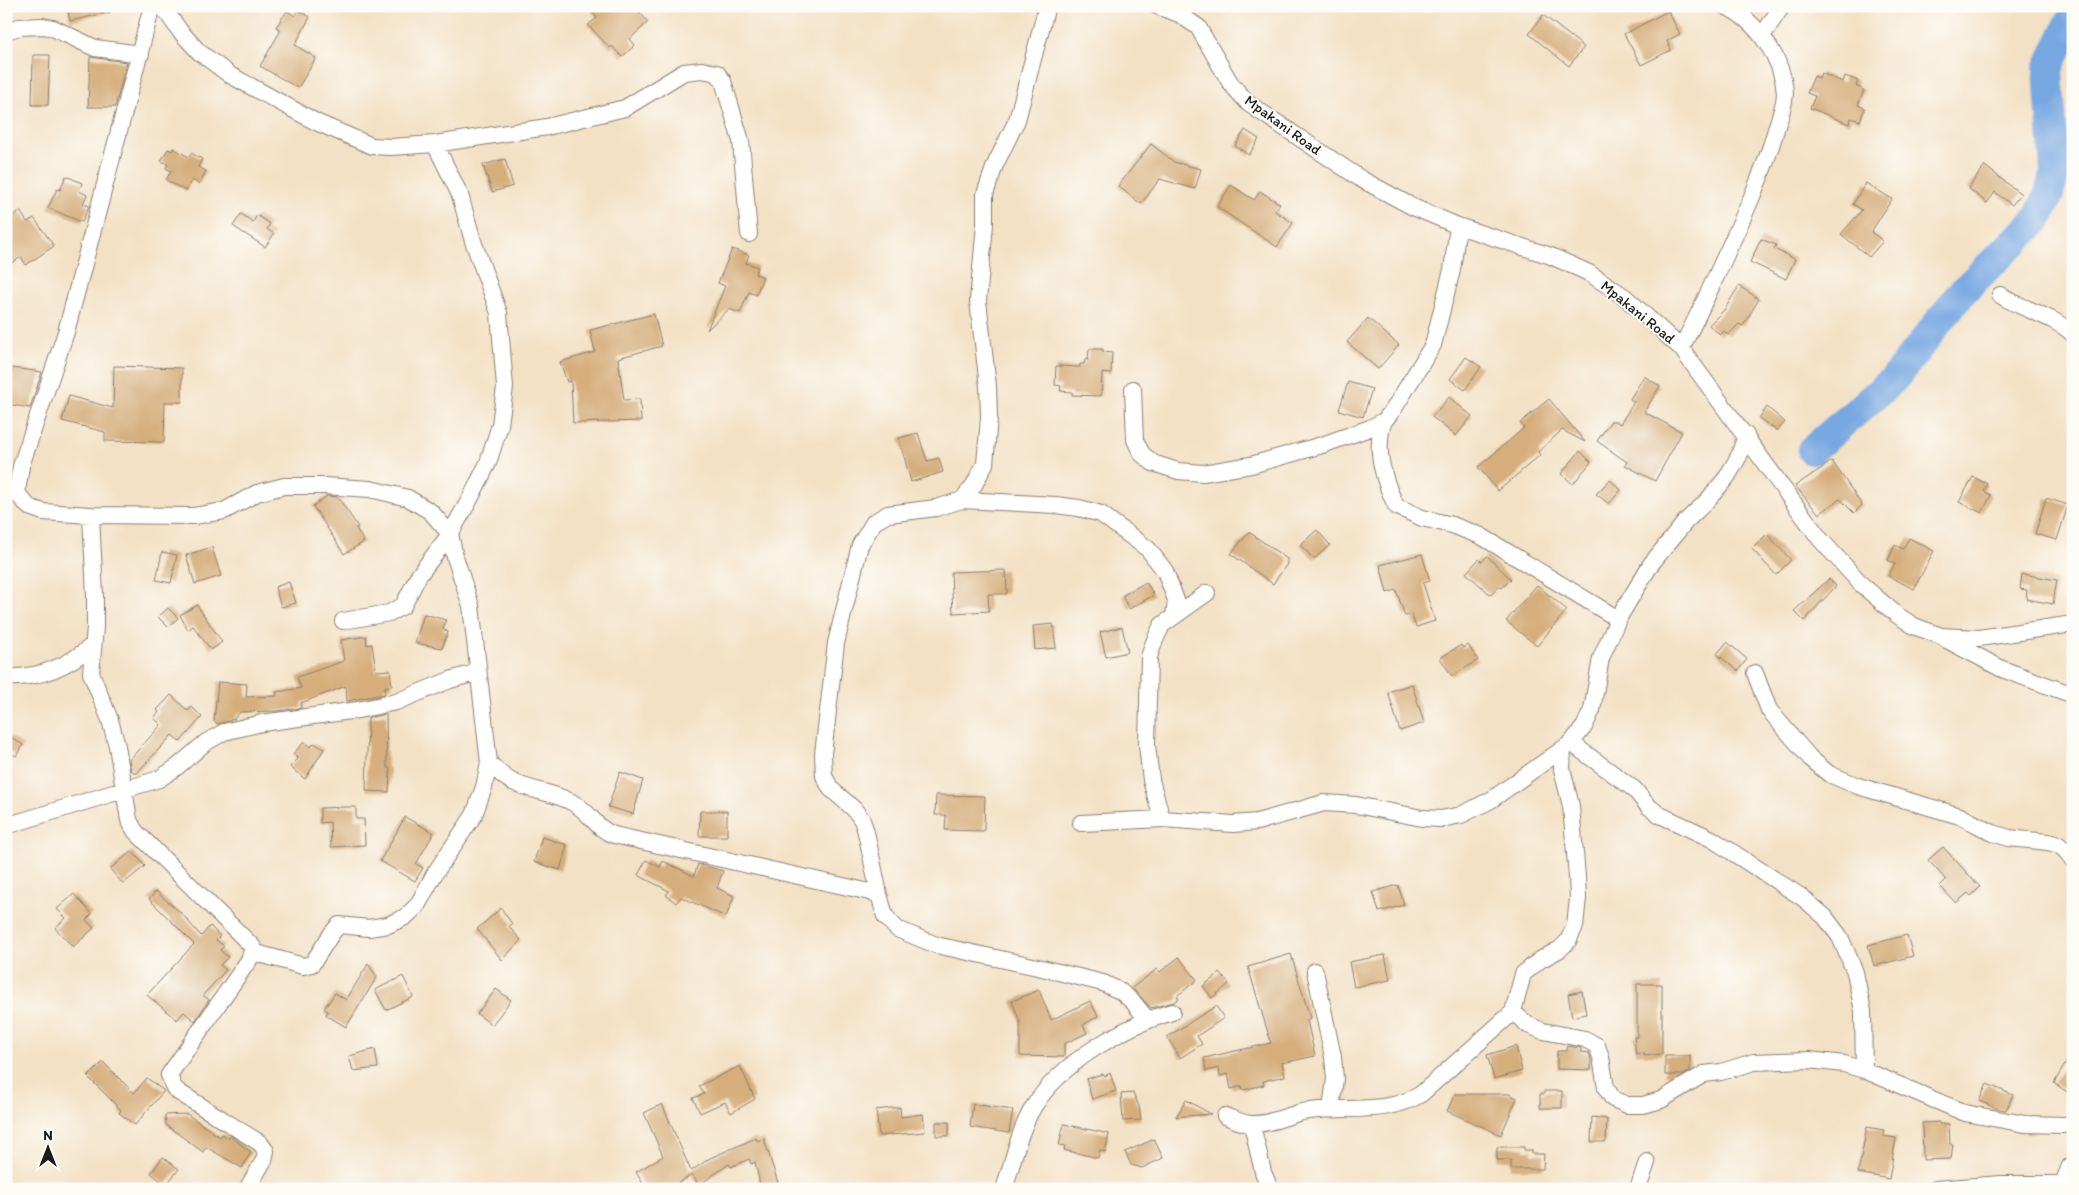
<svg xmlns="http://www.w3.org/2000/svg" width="2079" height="1195" font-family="Itim,sans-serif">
  <rect width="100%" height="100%" fill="#fdfcf7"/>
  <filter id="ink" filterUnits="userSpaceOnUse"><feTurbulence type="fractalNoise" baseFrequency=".02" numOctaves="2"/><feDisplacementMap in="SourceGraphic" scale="10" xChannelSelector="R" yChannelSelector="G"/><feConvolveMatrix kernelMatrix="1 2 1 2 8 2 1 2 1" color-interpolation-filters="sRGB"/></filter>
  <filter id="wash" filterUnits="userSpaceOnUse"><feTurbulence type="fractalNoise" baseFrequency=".0096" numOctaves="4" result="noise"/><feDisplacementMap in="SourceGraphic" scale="20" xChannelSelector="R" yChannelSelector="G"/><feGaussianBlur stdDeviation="1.12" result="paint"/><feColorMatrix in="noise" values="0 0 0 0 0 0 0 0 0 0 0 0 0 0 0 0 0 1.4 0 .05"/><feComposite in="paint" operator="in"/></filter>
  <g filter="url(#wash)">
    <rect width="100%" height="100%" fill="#f3e1c5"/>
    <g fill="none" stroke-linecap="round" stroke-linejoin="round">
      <path stroke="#78a8e2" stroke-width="30" d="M1812,450L1894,379L1963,291L2037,220L2048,197L2055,172L2048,69L2073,16"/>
    </g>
    <g id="blocks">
      <path fill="#d5ae7b" d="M67,6H111V12L70,21Z
        M587,6H603L608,12L615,6H634L648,22L630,39L635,45L622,57L612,46L610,48L588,25L597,18Z
        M298,10L310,17L295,45L316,58L298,88L260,66L281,30L276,27L287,11L295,16Z
        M1668,11L1680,34L1667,41L1671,50L1641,65L1624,34Z
        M1543,15L1584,47L1569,66L1529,34Z
        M33,55H50L48,105H32Z
        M90,57L127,62L115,107H88Z
        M1821,73L1843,82L1845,76L1858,81L1856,86L1864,90L1858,105L1865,108L1860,121L1851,118L1849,124L1810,108L1815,96L1807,93L1814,76L1819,78Z
        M1245,130L1259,139L1249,155L1235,146Z
        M1151,144L1174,162L1201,169L1195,189L1160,179L1141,204L1118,186Z
        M173,148L189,157L191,153L202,159L198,167L206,171L199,184L192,180L186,191L166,180L171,171L166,168L168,164L161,161L168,149L172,151Z
        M505,159L513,186L492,192L483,165Z
        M1985,166L2021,194L2012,205L1995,192L1987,203L1968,188Z
        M66,176L82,183L79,191L87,195L83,204L89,206L82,222L48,208L57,189L60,190Z
        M1866,183L1892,199L1871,232L1883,241L1869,257L1841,234L1862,210L1853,204Z
        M1231,185L1254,200L1260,191L1280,204L1275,211L1293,223L1277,247L1217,207Z
        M20,211L27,222L34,218L54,246L26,265L21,257L6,267V220Z
        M241,214L253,222L257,215L270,224L267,229L274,234L265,247L233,226Z
        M1761,239L1776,245L1774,249L1795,259L1786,279L1750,262Z
        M732,249L749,255L746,263L758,267L755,274L763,277L756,295L749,292L740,313L729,309L707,330L725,286L718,283Z
        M1739,286L1759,299L1743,326L1739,324L1728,335L1724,331L1720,335L1709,325L1724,310Z
        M654,314L662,346L618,358L624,400L640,399L641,421L573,423L571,381L567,382L560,362L595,352L590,330Z
        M1368,318L1399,345L1378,369L1347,342Z
        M1089,349H1103V352L1112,353L1111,374L1102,373L1101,396L1072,395V392L1060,391L1061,386L1055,385L1056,366L1080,367V364H1084L1085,359L1088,360Z
        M1466,357L1481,367L1465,390L1450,379Z
        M114,366L182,368V402H165L164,442L105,441V432L62,421L69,396L113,408Z
        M12,368L42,372L30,408L6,404Z
        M1644,376L1660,386L1644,412L1682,432L1655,481L1625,465L1627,462L1597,441L1611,421H1616L1620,424L1634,402L1630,399Z
        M1348,382L1372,389L1363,417L1339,410Z
        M1449,397L1472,416L1456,436L1432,417Z
        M1549,399L1585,442L1562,430L1538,452L1540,455L1498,491L1478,467L1524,428L1520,423Z
        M1767,407L1785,422L1777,431L1759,418Z
        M918,433L927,461L939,458L943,472L911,482L899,438Z
        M1580,451L1591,462L1573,484L1561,474Z
        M1832,461L1862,505L1854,513L1840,499L1819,514L1795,486Z
        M1973,477L1987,484L1984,491L1991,495L1982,513L1959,502Z
        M1610,480L1621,490L1609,504L1596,494Z
        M327,496L338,497L358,527L356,528L364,542L344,554L313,506Z
        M2046,498L2068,505L2057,540L2035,534Z
        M1317,530L1330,545L1314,559L1300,545Z
        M1249,532L1287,559V564L1273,584L1231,554Z
        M1767,534L1791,560L1776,575L1752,549Z
        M1909,538L1934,551L1914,589L1888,576L1895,564L1888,560L1895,545L1903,549Z
        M212,547L221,576L195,584L186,555Z
        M162,552L177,555L171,583L156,580Z
        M1422,554L1430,581L1423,583L1435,621L1416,627L1411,614L1405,616L1396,590L1387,593L1380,565Z
        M1487,556L1511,579L1502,588L1499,586L1491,595L1466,573L1479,559L1482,562Z
        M1006,570L1007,594H988L989,611L953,613L951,572Z
        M2022,574L2057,580L2053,604L2026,599L2027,590L2020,589Z
        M1829,579L1836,586L1804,621L1794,611Z
        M289,582L296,603L281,607L275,587Z
        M1146,582L1154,595L1129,609L1122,596Z
        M1537,585L1567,610L1537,646L1506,621Z
        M197,605L222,642L211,650L193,626L188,630L180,615Z
        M168,608L178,618L168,627L158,617Z
        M424,614L446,620L443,629L448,632L442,648L415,643Z
        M1053,624L1056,648L1035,650L1033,626Z
        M1122,627L1128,652L1106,657L1100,632Z
        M366,636L367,645L372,644L376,671L390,670L392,686L384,687L385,694L347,701L346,686L301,703V708L277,711L240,712L234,719L218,724L214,721L218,682L247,684L246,697L277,696L276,692L301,688L297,677L344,661L341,640Z
        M1727,642L1747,659L1738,671L1717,654Z
        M1461,645L1463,648L1468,645L1478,660L1452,676L1440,658Z
        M1412,684L1424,723L1400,731L1388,692Z
        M171,695L188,711L192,707L202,717L180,742L172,735L136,774L131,770L129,760L161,725L154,718L159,712L157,710Z
        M386,714L387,768H390L389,792L366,791L368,718Z
        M6,734L23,745L16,756L6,750Z
        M304,742L310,747L314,743L324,749L305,779L290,767L298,759L293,754Z
        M620,772L643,780L633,814L608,807Z
        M936,795L985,796L984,831L945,830L946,815H935Z
        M346,807H356V819H364L365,845L331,847L330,822L320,823V808Z
        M700,811H727V836H699Z
        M405,817L434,833L416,864L423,868L415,881L380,861Z
        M542,837L567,845L560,870L534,862Z
        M1943,847L1980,887L1971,896L1968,893L1956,903L1940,886L1946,880L1928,860Z
        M132,851L145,866L123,884L110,869Z
        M646,860L660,867L663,861L694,876L698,864L723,871L717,888L734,896L726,917L681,897L676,903L666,895L669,891L638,875Z
        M1398,885L1404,905L1379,912L1373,892Z
        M156,891L182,914L201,936L210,926L220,936L216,940L224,946L220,950L228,957L220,965L226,970L203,995L209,1000L195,1021L184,1012L177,1020L147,995L194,944L149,899Z
        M74,894L92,914L86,920L94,928L73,947L55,928L66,918L57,909Z
        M501,908L512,924L509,927L521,940L502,960L477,929Z
        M1907,935L1913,956L1874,966L1868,945Z
        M1291,954L1310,1018L1307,1020L1315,1056L1282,1063L1285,1076L1263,1081L1264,1085L1243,1090L1242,1086L1231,1089L1228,1074L1220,1076L1219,1068L1206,1071L1204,1058L1271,1043L1248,967Z
        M1385,955L1390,980L1354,987L1349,962Z
        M1179,957L1197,980L1177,996L1179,998L1174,1002L1151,1008L1132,988L1157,969L1160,972Z
        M368,964L377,977L346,1027L326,1015L328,1011L324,1009L335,993L346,1000Z
        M1220,973L1229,984L1212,998L1203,986Z
        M403,976L413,997L386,1010L375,990Z
        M1637,984H1662V1054L1644,1056V1053L1636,1054L1634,1037H1637Z
        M496,989L511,1000L492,1025L477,1014Z
        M1039,990L1051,1020L1090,1001L1098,1016L1083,1025L1087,1033L1064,1044V1057L1020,1056V1022L1012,1001Z
        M1582,991L1586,1014L1572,1017L1568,994Z
        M1216,1006L1224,1018L1197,1036L1202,1044L1180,1058L1167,1037Z
        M1516,1046L1522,1071L1494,1079L1487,1055Z
        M1567,1046L1581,1048V1052L1589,1053L1591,1059V1070L1557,1069V1051H1567Z
        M375,1049L378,1068L353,1071L349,1056Z
        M2073,1051V1096L2054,1083Z
        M1665,1056H1690V1071L1683,1075H1665Z
        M103,1062L134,1093L147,1078L164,1091L135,1125L119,1113L121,1110L88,1077Z
        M740,1066L755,1099L731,1113L725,1102L700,1113L693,1098L704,1094L699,1086Z
        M1110,1073L1116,1091L1092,1099L1086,1079L1103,1074L1105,1076Z
        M1987,1084L2013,1095L2006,1110L1995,1108L1979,1101Z
        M1544,1091H1562V1108H1540V1094H1544Z
        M1133,1093L1139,1106L1141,1120L1123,1121L1121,1094Z
        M1455,1094H1509L1517,1098L1501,1135L1447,1111Z
        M1186,1100L1211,1114L1176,1117Z
        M662,1104L691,1171L710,1158L756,1138L757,1141L764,1139L780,1189H761L755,1162L751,1164L749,1159L731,1167L729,1164L699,1185L692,1175L668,1189H646L636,1172L663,1156L644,1113Z
        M973,1104L1013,1110L1009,1133L970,1127Z
        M900,1107L901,1117L923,1114L925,1132L879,1136L876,1110Z
        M187,1114L220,1137L222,1134L229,1138L230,1136L251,1152L242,1168L206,1147L203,1152L166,1125L165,1115Z
        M1592,1117L1607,1119L1606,1142H1591Z
        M936,1122H949V1136H936Z
        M1939,1122V1124H1949L1950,1144H1953L1951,1159L1923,1160L1922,1123Z
        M1064,1124L1109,1134L1105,1152L1100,1150L1098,1158L1064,1150L1065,1146L1059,1145Z
        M1867,1127L1884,1130L1883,1136L1896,1138L1889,1179L1858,1173Z
        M1154,1139L1163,1158L1142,1168L1131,1165L1125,1152Z
        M1497,1147H1524V1150H1532V1154H1544L1543,1169H1511V1160H1497Z
        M163,1157L179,1169L166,1185L151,1173Z"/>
    </g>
  </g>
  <g filter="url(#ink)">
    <use href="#blocks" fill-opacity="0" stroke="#887e70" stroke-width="1"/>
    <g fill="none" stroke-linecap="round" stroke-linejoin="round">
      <g stroke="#887e70" stroke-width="18">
        <path id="street" d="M152,6L66,332L21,466L17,491L20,497L29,507L43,512L91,515L194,516L224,511L257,493L284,486H324L370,489L408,498L431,512L450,534L455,557L471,606L489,763L484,787L474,815L435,873L417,906L405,917L388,925L369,928L339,925L332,933L312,964L303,966L253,952
          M162,6L180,31L199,52L230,75L316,122L372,146L391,147L435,144L547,127L625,108L684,72L702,70L717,73L723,81L741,141L749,234
          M1047,6L1017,120L995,165L985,194V224L978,301L988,386L989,418L985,464L974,485L962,500L936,508L888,514L874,522L860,545L836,643L823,754L824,776L831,789L854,809L862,820L866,832L879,894L885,916L897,929L936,945L1042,968L1103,983L1120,991L1133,1002L1147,1019
          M1157,6L1179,14L1198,27L1231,84L1249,104L1361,179L1413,207L1458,226L1551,256L1589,273L1625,297L1681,348L1820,539L1863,586L1897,615L1914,626L1941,636L1979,638L2073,624
          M6,31L19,27L43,26L53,28L95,48L141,54
          M1762,36L1782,6
          M2000,295C2023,310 2052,315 2073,334
          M1681,348C1697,319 1710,289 1724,259C1743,218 1762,177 1775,133C1778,121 1785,105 1785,93C1783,58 1756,20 1725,6
          M1133,389L1135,440L1142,454L1153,463L1178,471L1203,473L1251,465L1322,445L1370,428L1384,421L1393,410L1433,345L1452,270L1458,226
          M1384,421C1382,427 1380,434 1380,440C1378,462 1387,487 1396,506L1422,518L1452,525L1481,536L1618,619
          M962,500L1055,505L1079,508L1101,514L1148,549L1165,571L1176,600L1174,616
          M91,515L95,596V627L91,673L110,720L117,746L129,820L135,831L253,947L249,960L169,1075L174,1088L180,1093L260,1143L266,1151L264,1160L247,1189
          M343,621L389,613L403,606L419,575L450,534L470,499L488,463L500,425L505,387L499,313L473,241L460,195L435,144
          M1945,639L2002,669L2073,695
          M1755,673L1769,710L1810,758L1829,774L1858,786L1960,816L1993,833L2009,838L2048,842L2059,845L2066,851L2073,860
          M6,677C40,679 68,666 93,645
          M1571,743L1634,789L1648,806L1660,815L1712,839L1803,898L1825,917L1840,937L1855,972L1863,1011L1864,1070
          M489,763C497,770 504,778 513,782C533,792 556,792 575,804C592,814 595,828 614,835L879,894
          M1162,819L1151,780L1147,745L1149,657L1154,642L1162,625L1207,593
          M1081,823L1162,819L1233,824L1257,822L1324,803L1356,805L1422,818L1441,819L1461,815L1491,800L1571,743L1584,727L1592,710L1601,658L1618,619L1651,564L1686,521L1707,501L1727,477L1739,456L1746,435
          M6,826L159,779L177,767L205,743L224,732L262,723L358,710L396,702L450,680L478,672
          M1315,971L1333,1057L1335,1079L1331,1109
          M1513,1012L1528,1025L1543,1031L1585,1039L1597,1046L1601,1057L1606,1088L1613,1099L1627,1105H1643L1661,1100L1704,1074L1721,1072L1754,1062L1809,1060L1844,1064L1864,1070L1965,1113L2025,1124L2064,1125L2073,1123
          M1225,1116C1234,1119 1245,1125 1254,1124C1271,1124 1286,1116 1302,1112C1342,1105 1386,1116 1421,1094L1513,1012L1523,974L1540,960L1560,949L1568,941L1575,926L1578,898L1577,877L1571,806L1562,769L1563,749
          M1252,1125L1263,1172L1270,1189
          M1004,1189C1013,1162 1019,1130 1034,1106C1062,1062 1123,1026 1172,1012
          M1638,1189L1647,1162
          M1936,1189L2001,1184H2067"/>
      </g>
      <g stroke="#887e70" stroke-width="26">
        <path id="secondary" d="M2065,1189L2073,1169"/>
      </g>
      <use href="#street" stroke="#fff" stroke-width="16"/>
      <use href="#secondary" stroke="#fff" stroke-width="24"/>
    </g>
  </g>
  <g text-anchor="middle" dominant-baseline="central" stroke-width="4" stroke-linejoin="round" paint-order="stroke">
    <g font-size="15" fill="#1c1c1c" stroke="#fdfcf7">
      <text transform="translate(1283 125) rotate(36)">Mpakani Road</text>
      <text transform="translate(1638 312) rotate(39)">Mpakani Road</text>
    </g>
  </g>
  <rect width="2079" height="1195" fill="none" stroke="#fdfcf7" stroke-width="25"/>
  <g transform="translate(48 1148)" stroke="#fdfcf7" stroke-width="4" paint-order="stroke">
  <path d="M0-4L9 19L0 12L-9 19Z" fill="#1c1c1c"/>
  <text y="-8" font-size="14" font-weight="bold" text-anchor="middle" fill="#1c1c1c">N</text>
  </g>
</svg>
